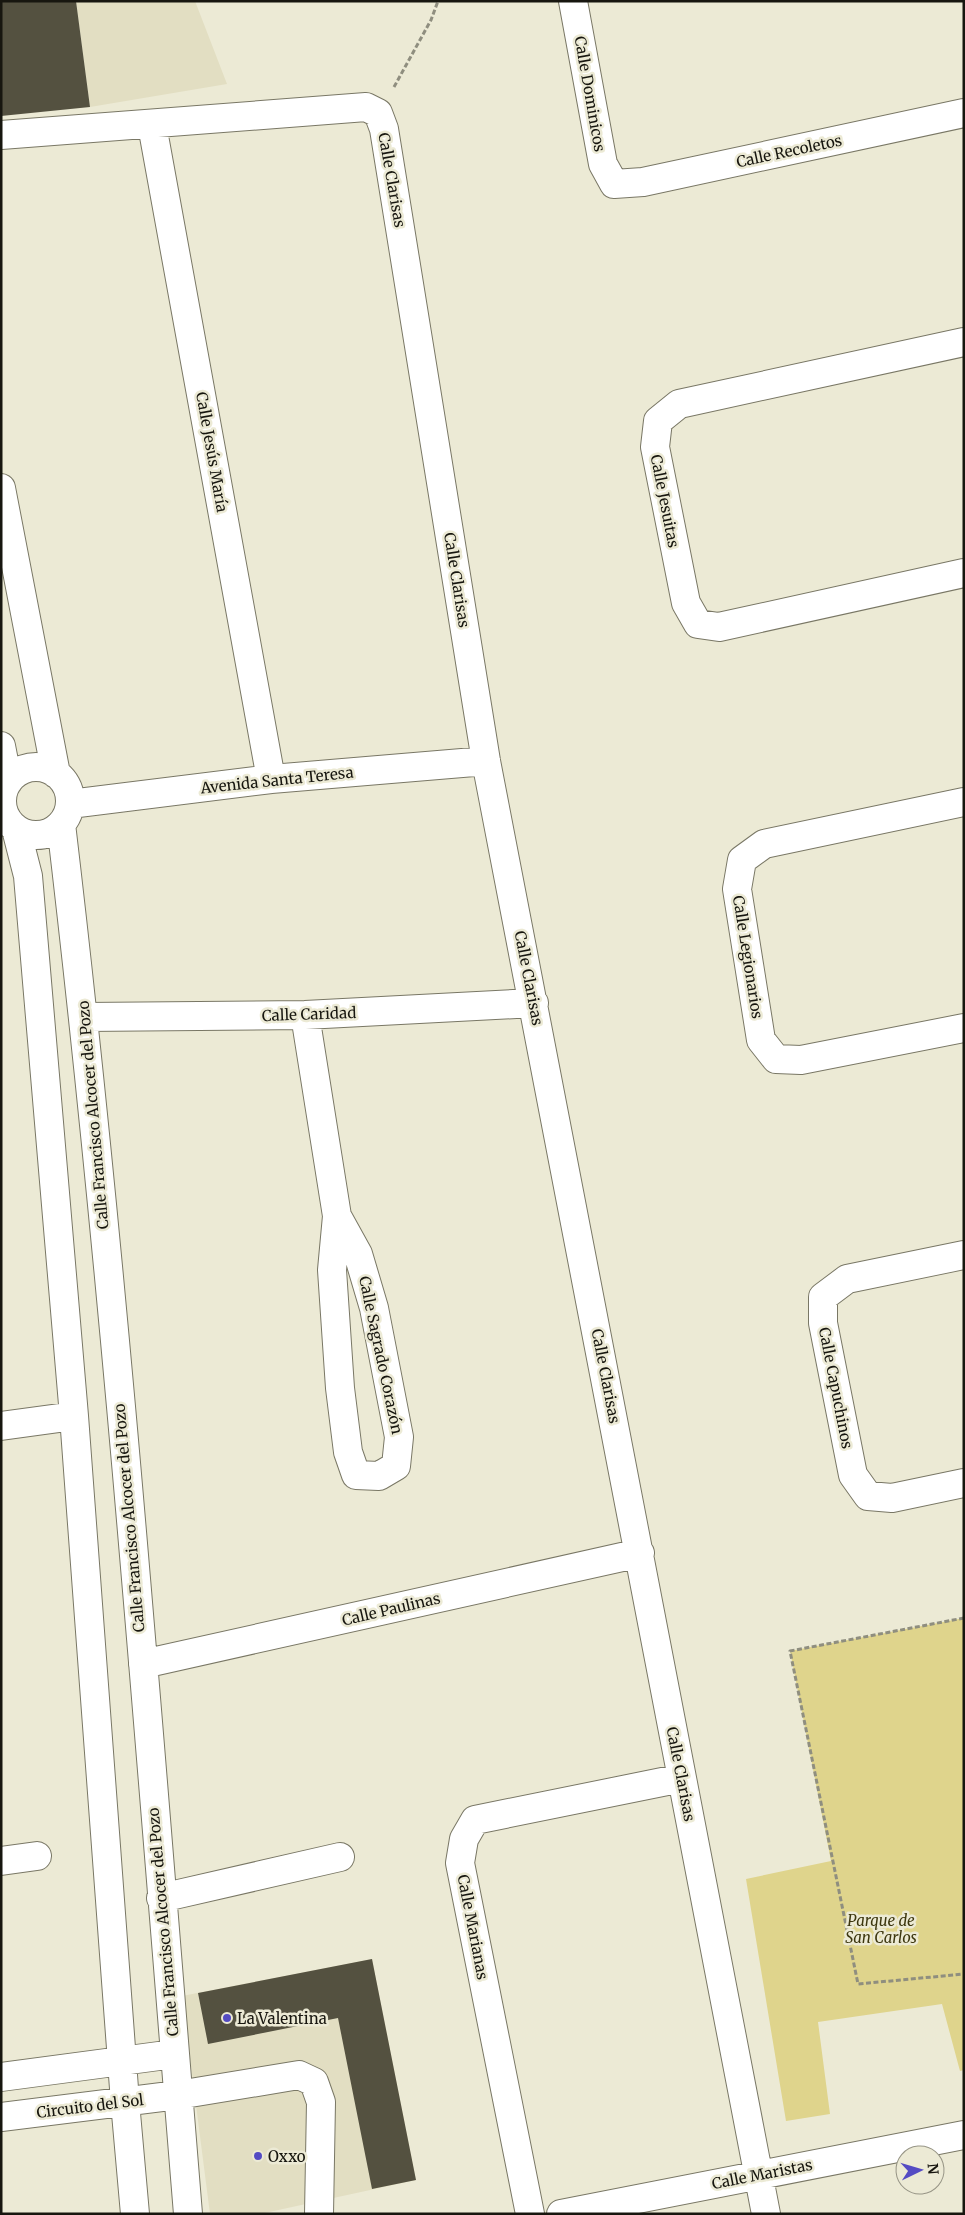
<svg xmlns="http://www.w3.org/2000/svg" width="965" height="2215" font-family="Merriweather,serif">
  <rect width="100%" height="100%" fill="#ecead5"/>
  <path fill="#e2dec2" d="M76,1H195L227,84L90,107Z
    M372,1959L416,2180L260,2214H210L182,1996Z"/>
  <path fill="#dfd48c" d="M964,1618V2070L960,2071L942,2004L818,2022L830,2114L786,2121L746,1879L831,1861L790,1651Z"/>
  <path fill="#545140" d="M1,1H76L90,107L1,116Z
    M372,1959L416,2180L372,2189L338,2018L208,2044L198,1993Z"/>
  <g fill="none" stroke-linecap="round" stroke-linejoin="round">
    <g stroke="#797765" stroke-width="30">
      <path id="minor" d="M573,1L603,164L614,184L643,182L964,113
        M152,125L271,779
        M1,135L366,107L378,113L384,129L486,761L766,2214
        M964,342L679,404L658,421L655,447L686,603L698,624L719,627L964,573
        M1,488L56,774
        M1,746L8,782
        M2 801a34 34 0 1 1 68 0a34 34 0 1 1-68 0Z
        M964,802L764,844L742,860L737,889L761,1040L776,1059L801,1060L964,1028
        M70,804L271,779L486,761
        M61,824C116,1286 150,1750 188,2214
        M16,829L28,876L74,1416L125,2102L135,2214
        M305,1015L337,1216L332,1270L340,1388L348,1452L356,1475L379,1476L396,1466L399,1437L374,1308L358,1254L337,1216
        M84,1017L305,1015L534,1003
        M964,1255L847,1279L823,1297V1323L853,1475L868,1496L892,1498L964,1483
        M1,1426L74,1416
        M143,1664L640,1553
        M1,1861L37,1856
        M161,1898L340,1857
        M1,2077L174,2054
        M1,2117L178,2095L299,2075L314,2082L321,2102L319,2214
        M530,2214L460,1863L464,1839L475,1820L682,1778
        M561,2214L964,2135"/>
    </g>
    <path stroke="#8f8e7f" stroke-width="3" stroke-dasharray="5 2.5" stroke-linecap="butt" d="M394,87L431,20L438,1
      M964,1618L790,1651L858,1984L964,1974"/>
    <use href="#minor" stroke="#fff" stroke-width="28"/>
  </g>
  <g fill="#544bc3" stroke="#ecead5" stroke-width="2">
    <circle cx="227" cy="2018" r="5"/>
    <circle cx="258" cy="2156" r="5"/>
  </g>
  <g text-anchor="middle" dominant-baseline="central" stroke-width="5" stroke-linejoin="round" paint-order="stroke">
    <g font-size="15" fill="#17160f" stroke="#ecead5">
      <text transform="translate(590 94) rotate(80)">Calle Dominicos</text>
      <text transform="translate(789 151) rotate(-12)">Calle Recoletos</text>
      <text transform="translate(392 180) rotate(80)">Calle Clarisas</text>
      <text transform="translate(212 452) rotate(80)">Calle Jesús María</text>
      <text transform="translate(665 501) rotate(79)">Calle Jesuitas</text>
      <text transform="translate(457 580) rotate(81)">Calle Clarisas</text>
      <text transform="translate(277 780) rotate(-6)">Avenida Santa Teresa</text>
      <text transform="translate(748 957) rotate(81)">Calle Legionarios</text>
      <text transform="translate(529 978) rotate(79)">Calle Clarisas</text>
      <text transform="translate(309 1014) rotate(-2)">Calle Caridad</text>
      <text transform="translate(93 1115) rotate(-95)">Calle Francisco Alcocer del Pozo</text>
      <text transform="translate(381 1355) rotate(78)">Calle Sagrado Corazón</text>
      <text transform="translate(606 1376) rotate(79)">Calle Clarisas</text>
      <text transform="translate(836 1388) rotate(79)">Calle Capuchinos</text>
      <text transform="translate(129 1518) rotate(-95)">Calle Francisco Alcocer del Pozo</text>
      <text transform="translate(391 1609) rotate(-13)">Calle Paulinas</text>
      <text transform="translate(681 1774) rotate(79)">Calle Clarisas</text>
      <text transform="translate(163 1922) rotate(-95)">Calle Francisco Alcocer del Pozo</text>
      <text transform="translate(473 1927) rotate(79)">Calle Marianas</text>
      <text transform="translate(90 2106) rotate(-7)">Circuito del Sol</text>
      <text transform="translate(762 2174) rotate(-11)">Calle Maristas</text>
    </g>
    <g font-size="15" font-style="italic" fill="#3d370f" stroke="#ecead5">
      <text x="881" y="1920">Parque de<tspan x="881" dy="17">San Carlos</tspan></text>
    </g>
    <g font-size="15" fill="#17160f" stroke="#ecead5" text-anchor="start">
      <text x="237" y="2018">La Valentina</text>
      <text x="268" y="2156">Oxxo</text>
    </g>
  </g>
  <rect width="965" height="2215" fill="none" stroke="#17160f" stroke-width="5"/>
  <g transform="translate(920 2170) rotate(85)"><circle r="24" fill="#ecead5" stroke="#979586"/>
  <path d="M0-4L9 19L0 12L-9 19Z" fill="#544bc3"/>
  <text y="-8" font-size="14" font-weight="bold" text-anchor="middle" fill="#17160f">N</text>
  </g>
</svg>
